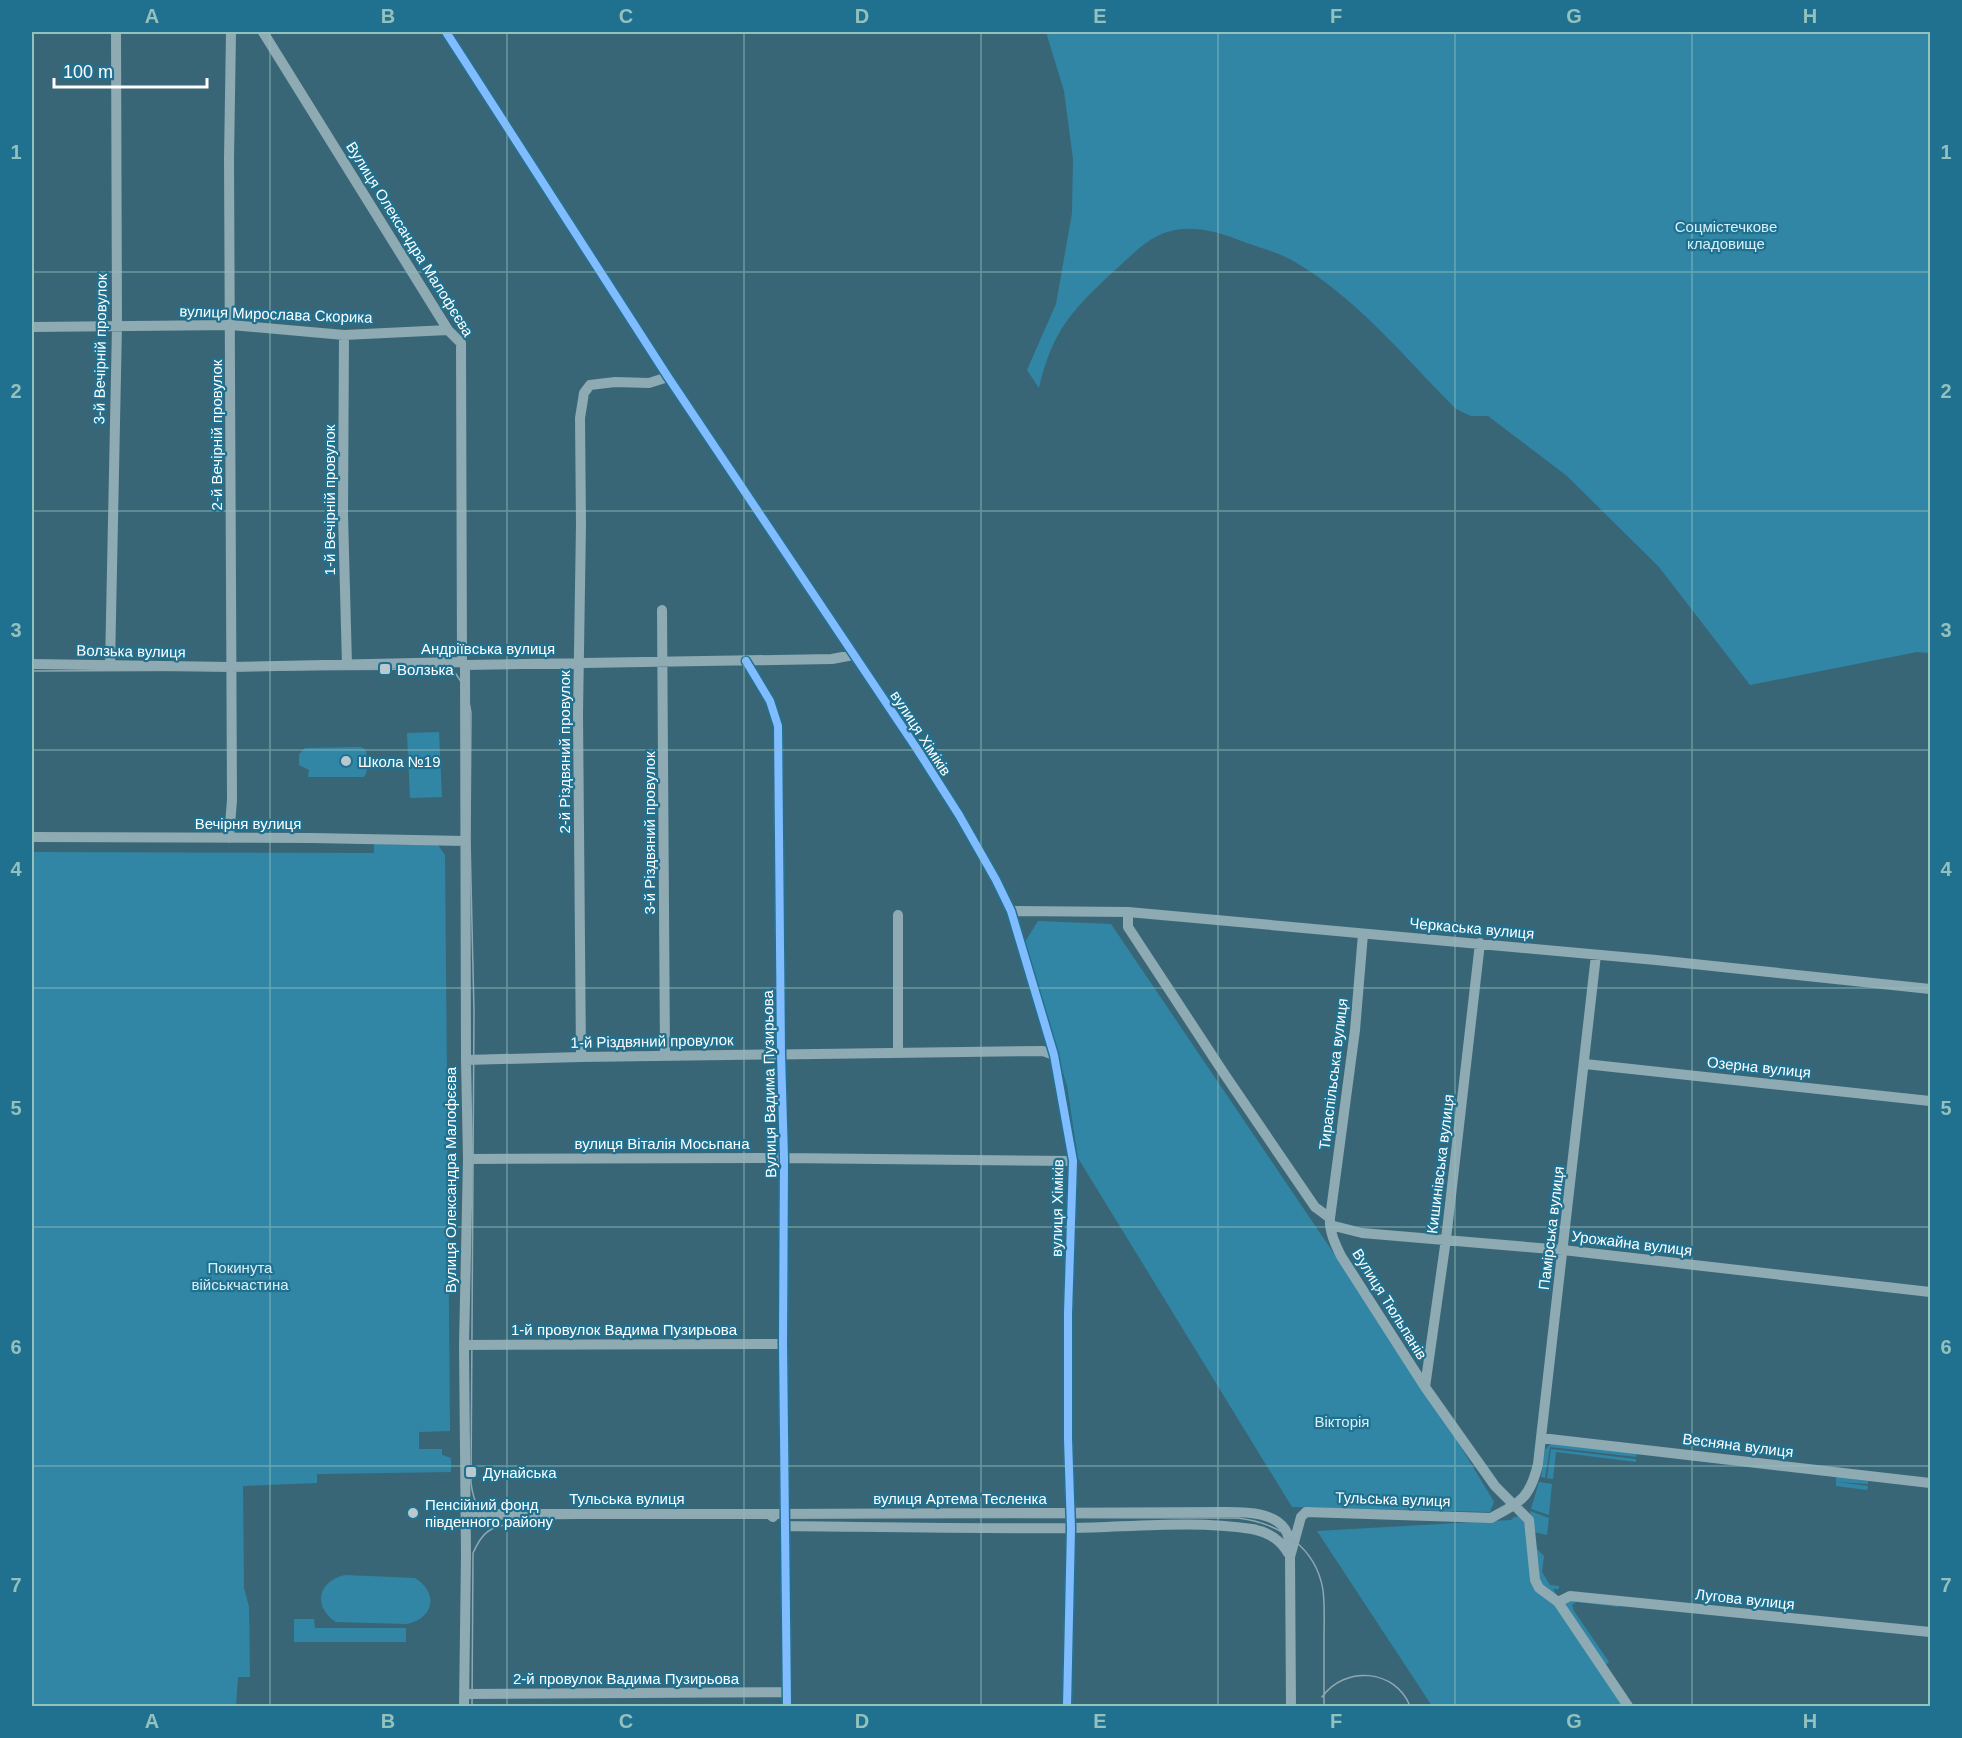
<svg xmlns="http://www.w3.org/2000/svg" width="1962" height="1738" font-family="Helvetica,sans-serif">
  <rect width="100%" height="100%" fill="#396677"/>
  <path fill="#3186a5" d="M1046,32H1930V653L1917,652L1750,685L1659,567L1567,476L1488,416H1471L1456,409C1405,358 1358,299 1295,262C1280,253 1261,248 1244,242C1220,232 1190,223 1164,233C1145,240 1129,258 1114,271C1072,310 1052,331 1039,388L1027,370L1056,304L1072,213L1073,159L1064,91Z
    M439,732L442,797L410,798L407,733Z
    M361,747L366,750C367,759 369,770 364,777H308L309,770L299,765V754L305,748Z
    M374,844L438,845L445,855L450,1431L419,1432V1449H442V1455L451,1458V1472L317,1474V1483L243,1486L244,1588L249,1607L250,1677H238L236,1706H32V852L374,853Z
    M1038,921L1111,924L1433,1400L1494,1502L1490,1512L1292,1507L1078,1158L1067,1086L1025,942Z
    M1551,1443L1637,1453L1636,1457L1550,1447L1545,1478L1541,1477L1545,1450Z
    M1551,1449L1636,1459V1462L1556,1452L1553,1479L1547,1478Z
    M1836,1477L1868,1481V1484L1837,1482L1868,1486L1867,1490L1836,1486Z
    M1539,1482L1552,1484L1549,1515L1531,1509Z
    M1530,1511L1549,1518L1547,1535L1534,1532Z
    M1521,1516L1535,1547L1544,1556L1542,1572L1550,1585L1559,1586V1589H1553L1624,1706H1432L1317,1531L1511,1520L1514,1517Z
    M345,1575L415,1578C439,1593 434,1618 407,1624L336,1622C313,1607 317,1581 345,1575Z
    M1575,1599L1619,1604V1607L1576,1602L1572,1605L1574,1611L1609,1662L1604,1666L1565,1605L1567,1602Z
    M294,1619H314L315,1628H406V1642H294Z"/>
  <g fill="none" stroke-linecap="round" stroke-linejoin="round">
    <path stroke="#8eaab3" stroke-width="10" d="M263,32L448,330L461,343L462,662
      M446,32L668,377L917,749L959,815L996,880L1011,911L1054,1055L1073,1161L1068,1313V1439L1071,1528L1067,1706
      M32,327L231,325L344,335L448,330
      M344,335L343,515L347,665
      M662,610L665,1056
      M746,661L770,701L778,726L781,1054L784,1158L783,1344L787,1706
      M32,664L230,667L462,662L465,665L832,659L853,655
      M110,666L117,326L116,32
      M32,837L312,838L465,841
      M229,838L232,800L229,159L231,32
      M1011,911L1128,912L1656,960L1930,989
      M1128,912V927L1225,1075L1315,1207L1330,1218C1329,1231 1335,1244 1341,1256L1425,1387L1495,1486L1529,1520L1535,1580L1539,1588L1558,1602L1628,1706
      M898,915V1053
      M581,1057L578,714L581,524L580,418L584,393L590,385L615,382L649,383L668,377
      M466,1060L581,1057L1043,1051L1054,1055
      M1585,1064L1930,1101
      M468,1159L784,1158L1073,1161
      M1330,1218L1355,1030L1363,934
      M1330,1225L1362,1233L1563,1250L1930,1292
      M464,1345L783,1344
      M1425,1387L1446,1239L1480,943
      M1541,1438L1930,1483
      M466,1514H769L773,1517
      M769,1514L1227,1512C1246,1512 1278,1512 1287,1533C1290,1540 1290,1550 1290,1557L1291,1706
      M785,1526C881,1527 977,1529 1073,1528C1132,1527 1193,1520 1252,1529C1268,1532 1280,1539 1288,1553
      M1290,1557L1301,1517L1306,1512L1491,1518C1521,1502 1530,1498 1538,1464L1596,955
      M1558,1602L1570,1596L1930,1632
      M465,1694L787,1692
      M464,1706L466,1555L464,1345L468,1159L466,1060L465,665"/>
    <path stroke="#8ea8b2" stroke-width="1.5" d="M32,671L440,669L456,674L467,691L471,713L470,839L474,1012L471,1483C474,1505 478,1512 499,1519L701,1517L1238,1518C1279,1523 1316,1547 1323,1590C1325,1606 1324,1621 1324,1637C1324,1660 1324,1683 1324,1706
      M1322,1697C1345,1665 1395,1669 1410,1706
      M472,1706L473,1553C482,1533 489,1527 510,1524"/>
    <g stroke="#207190" stroke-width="11">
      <path id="cycleway" d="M446,32L668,377L917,749L959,815L996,880L1011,911L1054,1055L1073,1161L1068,1313V1439L1071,1528L1067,1706
        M746,661L770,701L778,726L781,1054L784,1158L783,1344L787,1706"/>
    </g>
    <use href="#cycleway" stroke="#80bcff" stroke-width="8"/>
  </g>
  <path fill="none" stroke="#93c1be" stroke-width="1.5" stroke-opacity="0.55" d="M270,32V1706M507,32V1706M744,32V1706M981,32V1706M1218,32V1706M1455,32V1706M1692,32V1706M32,272H1930M32,511H1930M32,750H1930M32,988H1930M32,1227H1930M32,1466H1930"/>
  <g fill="#bac9cf" stroke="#207190" stroke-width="2">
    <rect x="379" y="663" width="12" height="12" rx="3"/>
    <circle cx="346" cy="761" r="6"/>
    <rect x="465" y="1466" width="12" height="12" rx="3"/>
    <circle cx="413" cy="1513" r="6"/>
  </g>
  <g text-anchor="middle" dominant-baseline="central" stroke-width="4.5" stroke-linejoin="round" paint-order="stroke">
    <g font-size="15" fill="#d6f0f9" stroke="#207190">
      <text x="1726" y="226">Соцмістечкове<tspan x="1726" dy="17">кладовище</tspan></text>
      <text x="240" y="1267">Покинута<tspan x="240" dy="17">військчастина</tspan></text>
      <text x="1342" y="1421">Вікторія</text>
    </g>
    <g font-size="15" fill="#fff" stroke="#207190">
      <text transform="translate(410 239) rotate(58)">Вулиця Олександра Малофєєва</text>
      <text transform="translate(276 314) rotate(2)">вулиця Мирослава Скорика</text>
      <text transform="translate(100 349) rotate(-89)">3-й Вечірній провулок</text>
      <text transform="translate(216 435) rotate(-90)">2-й Вечірній провулок</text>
      <text transform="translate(329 500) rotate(-90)">1-й Вечірній провулок</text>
      <text x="488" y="648">Андріївська вулиця</text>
      <text transform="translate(131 651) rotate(1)">Волзька вулиця</text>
      <text transform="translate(921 733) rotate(57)">вулиця Хіміків</text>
      <text transform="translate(564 752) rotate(-90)">2-й Різдвяний провулок</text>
      <text x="248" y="823">Вечірня вулиця</text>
      <text transform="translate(649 833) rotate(-90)">3-й Різдвяний провулок</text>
      <text transform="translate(1472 928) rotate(5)">Черкаська вулиця</text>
      <text transform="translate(652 1041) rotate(-1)">1-й Різдвяний провулок</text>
      <text transform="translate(1759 1067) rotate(6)">Озерна вулиця</text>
      <text transform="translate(1333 1074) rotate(-83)">Тираспільська вулиця</text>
      <text transform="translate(769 1084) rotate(-91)">Вулиця Вадима Пузирьова</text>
      <text x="662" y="1143">вулиця Віталія Мосьпана</text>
      <text transform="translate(1440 1164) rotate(-83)">Кишинівська вулиця</text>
      <text transform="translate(450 1180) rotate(-90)">Вулиця Олександра Малофєєва</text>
      <text transform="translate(1057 1208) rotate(-89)">вулиця Хіміків</text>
      <text transform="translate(1551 1228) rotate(-83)">Памірська вулиця</text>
      <text transform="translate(1632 1243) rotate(7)">Урожайна вулиця</text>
      <text transform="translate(1390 1304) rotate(58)">Вулиця Тюльпанів</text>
      <text x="624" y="1329">1-й провулок Вадима Пузирьова</text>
      <text transform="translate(1738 1445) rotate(7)">Весняна вулиця</text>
      <text x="627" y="1498">Тульська вулиця</text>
      <text x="960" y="1498">вулиця Артема Тесленка</text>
      <text transform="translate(1393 1499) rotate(2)">Тульська вулиця</text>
      <text transform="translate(1745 1599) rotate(6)">Лугова вулиця</text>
      <text x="626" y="1678">2-й провулок Вадима Пузирьова</text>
    </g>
    <g font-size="15" fill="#fff" stroke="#207190" text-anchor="start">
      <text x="397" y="669">Волзька</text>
      <text x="358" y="761">Школа №19</text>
      <text x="483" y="1472">Дунайська</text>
      <text x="425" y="1504">Пенсійний фонд<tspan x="425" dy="17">південного району</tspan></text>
    </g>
  </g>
  <rect width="1962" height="1738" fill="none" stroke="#207190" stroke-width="66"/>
  <path d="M54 78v9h153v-9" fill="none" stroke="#ffffff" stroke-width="3"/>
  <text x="63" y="78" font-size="18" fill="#ffffff" stroke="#207190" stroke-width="4.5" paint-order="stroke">100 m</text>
  <rect x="33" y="33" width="1896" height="1672" fill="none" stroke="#93c1be" stroke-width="2"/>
  <g font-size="20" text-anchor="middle" font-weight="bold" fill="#93c1be">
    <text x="152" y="23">A</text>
    <text x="388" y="23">B</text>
    <text x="626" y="23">C</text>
    <text x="862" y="23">D</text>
    <text x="1100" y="23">E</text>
    <text x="1336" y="23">F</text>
    <text x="1574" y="23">G</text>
    <text x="1810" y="23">H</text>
    <text x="16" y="159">1</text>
    <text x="1946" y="159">1</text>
    <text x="16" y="398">2</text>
    <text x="1946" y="398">2</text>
    <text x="16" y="637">3</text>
    <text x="1946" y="637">3</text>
    <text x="16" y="876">4</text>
    <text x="1946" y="876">4</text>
    <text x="16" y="1115">5</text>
    <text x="1946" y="1115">5</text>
    <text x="16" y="1354">6</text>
    <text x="1946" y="1354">6</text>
    <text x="16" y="1592">7</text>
    <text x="1946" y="1592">7</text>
    <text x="152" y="1728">A</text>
    <text x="388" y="1728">B</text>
    <text x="626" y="1728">C</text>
    <text x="862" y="1728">D</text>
    <text x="1100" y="1728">E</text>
    <text x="1336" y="1728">F</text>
    <text x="1574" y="1728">G</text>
    <text x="1810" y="1728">H</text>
  </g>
</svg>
